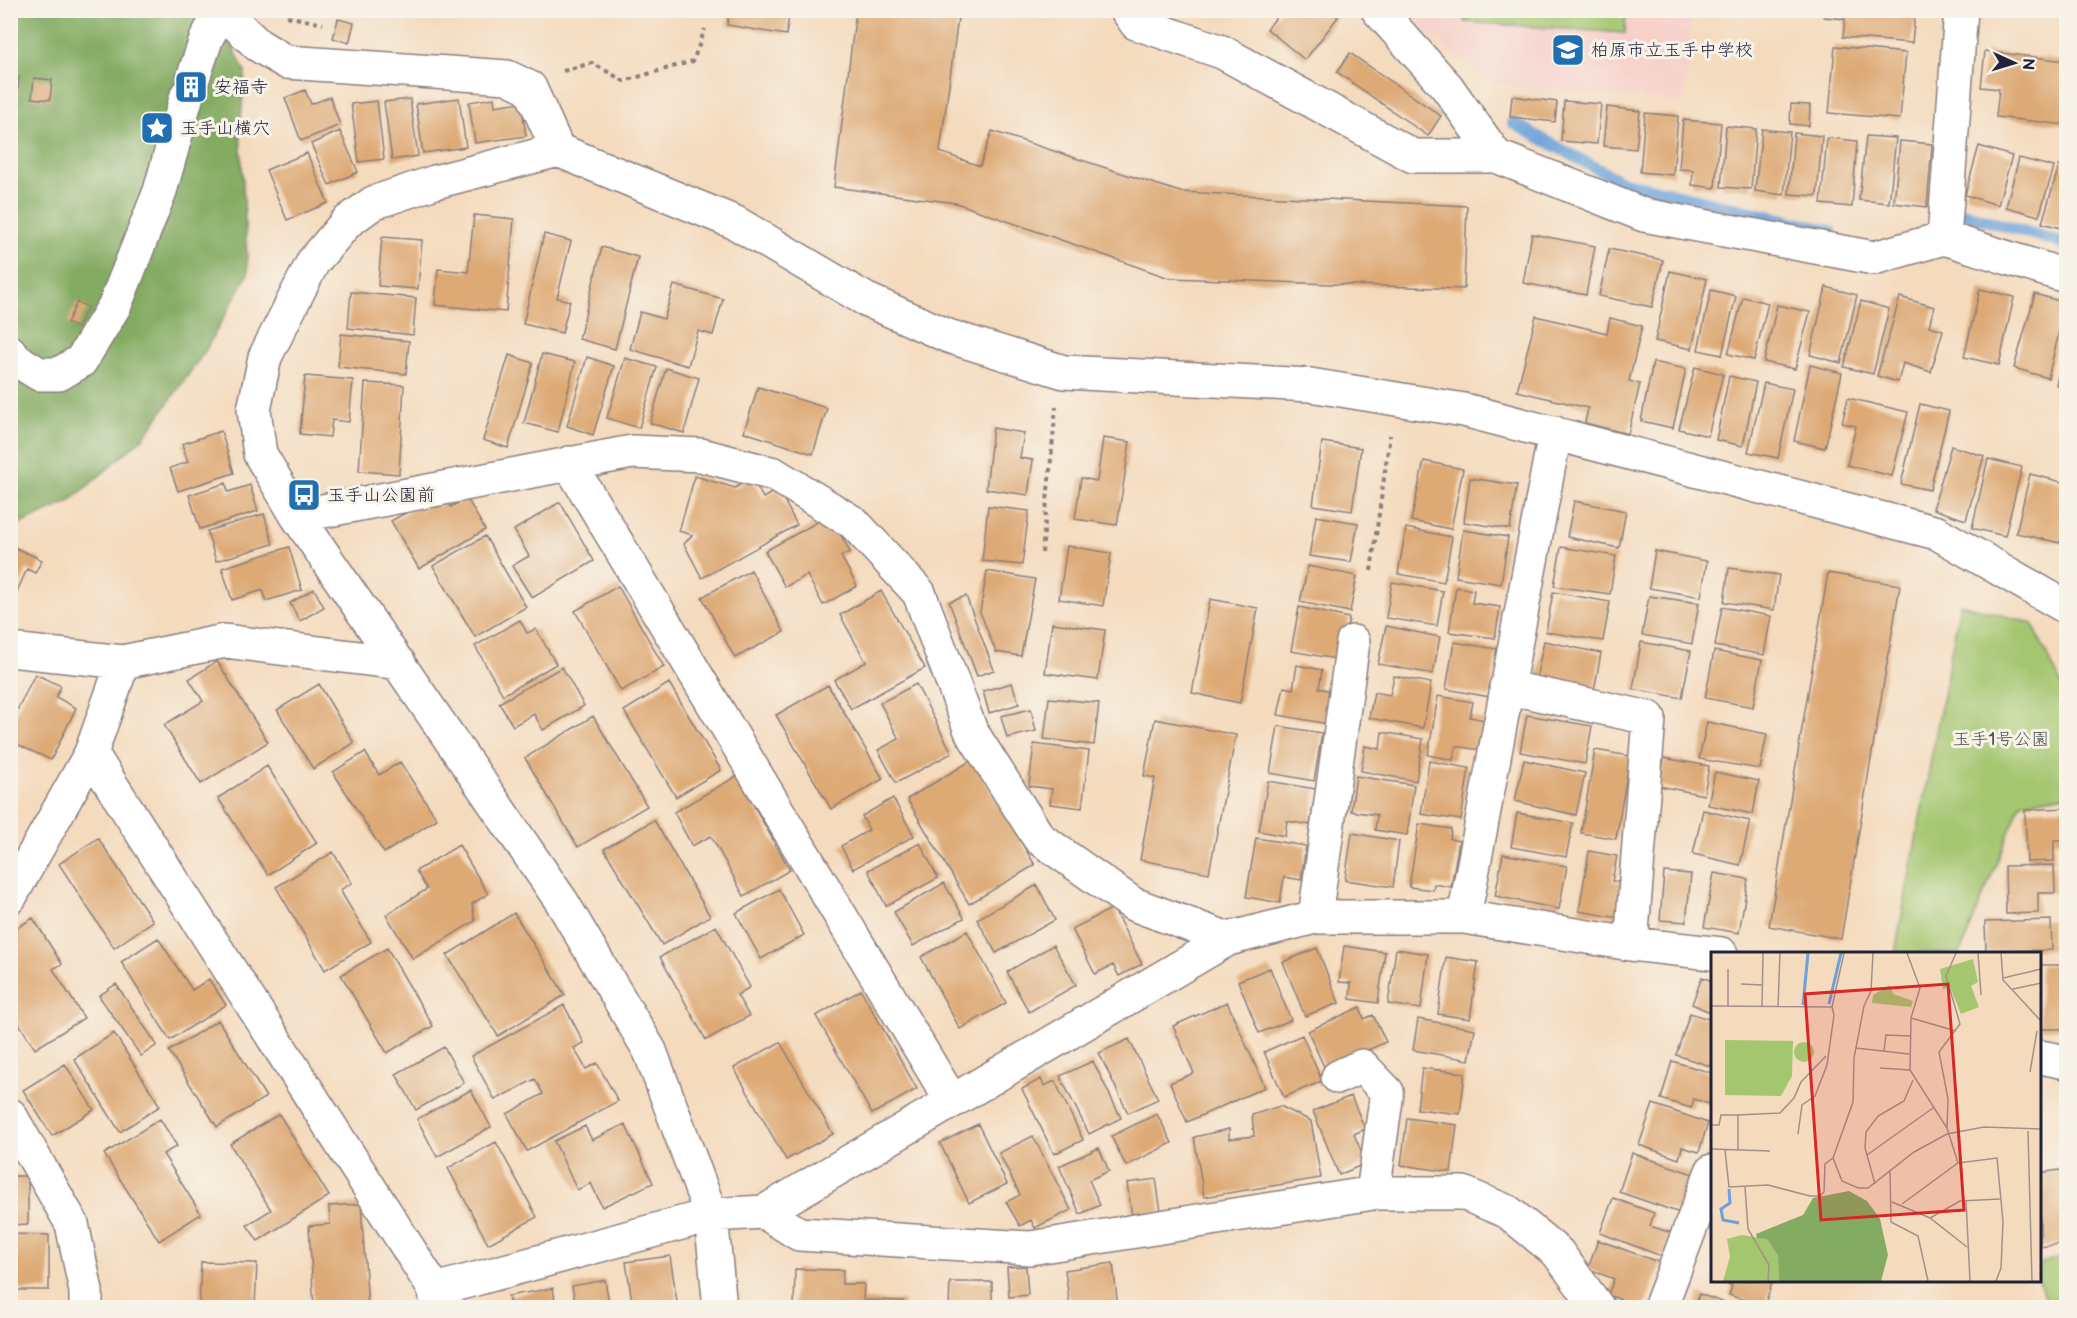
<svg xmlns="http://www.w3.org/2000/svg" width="2077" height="1318" font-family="'Balsamiq Sans','Klee One',sans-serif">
  <rect width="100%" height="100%" fill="#f7f3e8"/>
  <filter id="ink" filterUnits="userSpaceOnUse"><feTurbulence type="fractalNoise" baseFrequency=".0167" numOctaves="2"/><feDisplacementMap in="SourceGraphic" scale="12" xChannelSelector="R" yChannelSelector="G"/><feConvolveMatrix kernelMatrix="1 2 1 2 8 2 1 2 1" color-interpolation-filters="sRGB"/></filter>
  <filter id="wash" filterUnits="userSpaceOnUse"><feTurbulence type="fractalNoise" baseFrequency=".008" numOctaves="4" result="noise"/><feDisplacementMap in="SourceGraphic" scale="24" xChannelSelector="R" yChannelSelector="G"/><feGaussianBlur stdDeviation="1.35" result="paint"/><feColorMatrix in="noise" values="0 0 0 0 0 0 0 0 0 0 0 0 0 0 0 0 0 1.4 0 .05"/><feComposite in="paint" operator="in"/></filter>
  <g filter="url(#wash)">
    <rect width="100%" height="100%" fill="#f4dbbe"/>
    <path fill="#f7d0ca" d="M1397,11H1691L1684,103L1494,84Z"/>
    <path fill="#a4c66f" stroke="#637455" stroke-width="1.5" d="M1466,11V10L1626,11L1625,33L1465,22Z
      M1960,604L2032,623L2066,694V795L2021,803L1960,953H1895Z
      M2066,1257V1307H2047L2039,1281L2040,1263Z"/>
    <path fill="#83ab62" stroke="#52664e" stroke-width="1.5" d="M11,11H206L208,21L231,43L245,72L240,129L248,274L205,351L144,437L69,502L11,528Z"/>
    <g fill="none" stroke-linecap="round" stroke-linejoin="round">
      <path stroke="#6ca1d9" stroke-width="12" d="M1513,123L1620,181L1831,231
        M1962,213L2066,244"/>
    </g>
    <g id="blocks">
      <path fill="#dda974" d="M730,10H790L786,35L727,25Z
        M856,10H959L940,152L980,166L992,131L1180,192L1467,206L1464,289L1169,278L956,203L834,187Z
        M1282,10H1330L1338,17L1305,60L1267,29Z
        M1825,10H1926L1925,15L1915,14L1912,43L1843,37L1845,19L1824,17Z
        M338,19L354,23L349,43L333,38Z
        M1835,46L1906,53L1900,119L1829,113Z
        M1985,51L2066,61V125L1996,117L1999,89L1981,87Z
        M1350,53L1441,116L1428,136L1337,72Z
        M10,76L19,77L18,95H10Z
        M34,78L52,80L50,100L32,98Z
        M305,90L311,104L330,97L340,125L301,141L285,98Z
        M1512,96L1557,102L1555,122L1510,117Z
        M459,98L466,147L423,153L416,104Z
        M494,98L495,106L521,102L526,136L475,143L469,102Z
        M410,99L418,156L392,160L384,102Z
        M377,101L384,159L359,162L351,104Z
        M1564,101L1601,104L1597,144L1561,141Z
        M1791,104L1810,105L1809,126L1790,124Z
        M1607,107L1640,111L1636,149L1603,146Z
        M1645,113L1678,116L1673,175L1640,172Z
        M1683,120L1721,123L1715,188L1692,185L1693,170L1679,169Z
        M1726,126L1756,129L1751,189L1721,187Z
        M1762,129L1790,132L1784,195L1755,191Z
        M340,131L358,172L329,185L311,144Z
        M1794,133L1822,136L1817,196L1789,194Z
        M1866,136L1896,138L1889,203L1859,200Z
        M1827,138L1857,141L1852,207L1821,204Z
        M1900,141L1932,144L1927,207L1894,203Z
        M1979,146L2012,156L1998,205L1965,195Z
        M307,153L328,203L287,220L266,170Z
        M2019,158L2054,167L2039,216L2006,207Z
        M2059,166L2066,169V211L2061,228L2042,223Z
        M474,215L514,219L506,312L435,305L438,269L468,272Z
        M544,234L571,241L557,298L570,301L562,333L523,324Z
        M1532,234L1595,246L1586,295L1523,283Z
        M382,237L422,240L418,289L378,286Z
        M602,247L638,257L615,349L579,339Z
        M1609,249L1663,260L1652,307L1599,296Z
        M1670,271L1707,279L1692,349L1655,341Z
        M674,285L723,299L713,335L698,331L688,366L630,349L640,312L664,319Z
        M1826,287L1857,295L1841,363L1810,355Z
        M1980,289L2014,297L1999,365L1964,357Z
        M1711,290L1736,296L1722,355L1698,350Z
        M351,292L416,298L413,335L348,328Z
        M2035,294L2066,303L2048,378L2014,368Z
        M1743,297L1768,303L1754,360L1728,354Z
        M1900,297L1934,307L1929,326L1943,330L1931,372L1903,363L1898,382L1877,376Z
        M1861,301L1889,309L1873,374L1844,367Z
        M77,302L88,307L77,328L67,323Z
        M1777,305L1810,312L1795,369L1764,362Z
        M1536,316L1607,333L1610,318L1642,326L1629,381L1640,384L1628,434L1585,423L1588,408L1517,391Z
        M341,334L409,341L406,374L338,367Z
        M2066,342V387L2056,385Z
        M542,354L575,362L558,432L524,423Z
        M509,355L533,363L508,448L483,440Z
        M587,357L614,366L593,435L567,426Z
        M625,358L657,367L639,428L607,418Z
        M1653,362L1686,369L1673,428L1641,421Z
        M1810,365L1842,373L1825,448L1794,441Z
        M1695,367L1723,374L1708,436L1679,429Z
        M666,368L699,378L684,433L650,423Z
        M305,376L353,380L349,422L332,420L330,437L300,434Z
        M1729,376L1756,382L1743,446L1716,440Z
        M365,383L404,385L399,474L359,471Z
        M1764,383L1793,389L1778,458L1748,452Z
        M758,387L827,408L813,454L744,432Z
        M1848,398L1908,412L1892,476L1847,465L1856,426L1842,423Z
        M1920,404L1949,411L1930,490L1901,484Z
        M993,428L1024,433L1020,458L1033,460L1028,495L986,489Z
        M221,431L234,473L178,491L170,468L188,462L182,444Z
        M1103,438L1130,442L1117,525L1075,519L1081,478L1097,481Z
        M1322,442L1361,448L1352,511L1313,505Z
        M1951,446L1984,456L1966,520L1933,509Z
        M1988,459L2022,467L2005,536L1972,528Z
        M1424,461L1463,469L1451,529L1411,521Z
        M2030,474L2066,483V515L2060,543L2016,533Z
        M695,476L735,488L752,478L763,498L778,489L797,525L702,578L684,544L692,535L679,531Z
        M1470,478L1517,485L1510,529L1464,522Z
        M226,483L228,492L250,485L258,511L200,529L189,495Z
        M467,498L485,530L419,569L391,521L418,506L421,510L434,502L437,507L448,501L451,507Z
        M1574,501L1626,511L1619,548L1567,537Z
        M560,502L594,561L532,598L512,566L529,556L514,530Z
        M988,506L1029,511L1022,565L982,561Z
        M264,514L273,544L216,561L207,531Z
        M830,515L850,552L841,556L857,586L823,605L807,575L785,587L765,551Z
        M1316,516L1358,523L1351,562L1309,556Z
        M1406,528L1452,537L1444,582L1398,574Z
        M1463,530L1508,537L1501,584L1456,577Z
        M485,536L526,607L475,637L433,566Z
        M1067,546L1111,553L1103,606L1059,599Z
        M289,547L302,590L266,601L263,590L232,600L222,568Z
        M1561,547L1616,556L1610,594L1554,586Z
        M16,548L42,560L35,573L27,569L15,596L10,594V561Z
        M1655,551L1707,561L1701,597L1649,588Z
        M1308,566L1357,576L1350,612L1300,602Z
        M1729,568L1779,575L1774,610L1724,602Z
        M751,570L784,632L735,658L702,597Z
        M987,571L1035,579L1021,656L996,652L980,612Z
        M1828,573L1900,585L1841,939L1769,926Z
        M1392,582L1443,591L1437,626L1386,618Z
        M618,586L664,667L621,691L575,611Z
        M1456,587L1474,590L1472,603L1500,607L1495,638L1449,632Z
        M314,589L324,607L300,621L290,603Z
        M881,591L925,668L851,709L834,680L866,662L840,615Z
        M1553,592L1610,602L1603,641L1546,632Z
        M966,596L994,670L977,676L949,602Z
        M1649,596L1699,603L1692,644L1642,635Z
        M1210,599L1258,608L1240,703L1192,693Z
        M1299,607L1349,618L1341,660L1291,651Z
        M1722,607L1771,616L1764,655L1715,646Z
        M520,620L527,633L536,629L556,664L503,695L475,646Z
        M1052,623L1105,630L1098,680L1045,673Z
        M1386,626L1440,637L1433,674L1378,664Z
        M1544,641L1601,653L1594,691L1536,680Z
        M1454,642L1497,649L1490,697L1446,689Z
        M1641,642L1691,651L1682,698L1633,689Z
        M1714,651L1762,660L1753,707L1705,698Z
        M217,661L268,742L201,784L164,725L203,701L189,679Z
        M1297,665L1322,670L1319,688L1335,692L1328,724L1278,715L1284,687L1293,689Z
        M562,667L584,706L543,730L534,714L513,726L499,703Z
        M35,674L61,686L56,697L76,708L51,760L10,741V725Z
        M1394,676L1431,683L1423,728L1369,718L1374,692L1390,695Z
        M669,683L721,770L676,797L624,711Z
        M1012,683L1019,704L989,713L983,691Z
        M319,684L354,743L313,769L277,710Z
        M916,684L952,753L896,783L878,750L899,739L880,703Z
        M828,685L883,779L831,809L776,715Z
        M1438,696L1473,702L1470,717L1485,720L1480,750L1456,746L1453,760L1428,755Z
        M1049,698L1099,703L1094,745L1044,739Z
        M1031,709L1036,731L1007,738L1001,716Z
        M1527,715L1592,726L1585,764L1520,752Z
        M593,716L647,806L578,847L525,758Z
        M1155,719L1236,735L1209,873L1140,860L1155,778L1144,776Z
        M1707,722L1767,734L1760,769L1699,759Z
        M1278,726L1322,733L1314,781L1270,773Z
        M1382,732L1423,739L1416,781L1361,771L1365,746L1380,749Z
        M1034,744L1089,751L1082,808L1050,804L1052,789L1029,786Z
        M1595,750L1630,756L1616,839L1581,833Z
        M365,752L379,775L400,762L437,819L384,853L333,772Z
        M1664,758L1709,766L1704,795L1659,786Z
        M972,760L1035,865L969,904L907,799Z
        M1524,760L1585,773L1576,815L1515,801Z
        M1429,761L1469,768L1461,820L1421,814Z
        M267,766L317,843L268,875L218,798Z
        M1715,772L1759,781L1753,814L1708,805Z
        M737,776L790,870L744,896L711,836L692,846L674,812Z
        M1356,776L1414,785L1407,835L1375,830L1377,815L1351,811Z
        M1268,781L1316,789L1310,825L1287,821L1285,836L1259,831Z
        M893,798L914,836L853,869L841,846L869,830L862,816Z
        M2066,808V841H2054V861L2027,862L2025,810Z
        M1703,810L1750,821L1740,865L1693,854Z
        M1517,813L1573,823L1566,857L1511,847Z
        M654,820L710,916L662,945L604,849Z
        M1419,824L1451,829L1450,839L1459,841L1451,887L1434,884L1433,890L1409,887Z
        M1352,833L1399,841L1393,887L1345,880Z
        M98,838L153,921L114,948L59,864Z
        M1256,838L1306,846L1301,880L1284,877L1280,903L1246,897Z
        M920,843L938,878L886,906L868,870Z
        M459,845L488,894L472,904L475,921L413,959L386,915L427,889L416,871Z
        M1589,851L1617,856L1612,881L1626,883L1619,918L1579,911Z
        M333,852L352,883L340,890L371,942L325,970L276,887Z
        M1503,854L1567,866L1559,909L1495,896Z
        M2054,865L2055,893H2038V913L2006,914L2005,866Z
        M1664,872L1691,874L1686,922L1660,920Z
        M1714,873L1748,879L1739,933L1704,927Z
        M944,883L964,918L913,946L894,912Z
        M1037,885L1055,920L996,953L977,919Z
        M779,889L804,935L761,959L736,913Z
        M1113,908L1142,964L1119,976L1113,965L1095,974L1072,929Z
        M514,913L565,995L498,1036L447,955Z
        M33,918L62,964L53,969L84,1018L35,1049L10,1009V932Z
        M2051,920L2052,950L1986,952L1985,922Z
        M716,926L750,987L737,995L749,1016L706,1040L660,957Z
        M967,931L1006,1003L960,1029L921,957Z
        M158,938L192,990L209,979L226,1005L170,1040L121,962Z
        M1053,945L1076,985L1029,1012L1007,972Z
        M1344,946L1385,952L1378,1003L1350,999L1351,983L1339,982Z
        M387,948L433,1026L387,1053L341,975Z
        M1317,948L1339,1003L1305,1016L1283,962Z
        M1396,949L1428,954L1421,1009L1388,1004Z
        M1446,957L1478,962L1470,1019L1438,1014Z
        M2040,965H2066L2065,1029H2040Z
        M1270,968L1291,1020L1259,1033L1238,981Z
        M1702,977L1712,981V1013L1692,1004Z
        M116,984L157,1045L141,1056L99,996Z
        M861,990L917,1089L872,1114L816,1016Z
        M1227,1002L1265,1087L1187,1122L1170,1083L1194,1073L1173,1026Z
        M564,1005L584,1043L574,1048L586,1069L597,1063L618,1101L527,1151L507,1114L543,1094L535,1079L495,1100L471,1056Z
        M1360,1007L1364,1019L1373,1015L1386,1042L1325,1069L1308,1031Z
        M1690,1013L1712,1020V1057L1710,1066L1676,1055Z
        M1418,1019L1475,1029L1469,1060L1413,1050Z
        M218,1020L266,1097L217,1127L169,1051Z
        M114,1033L160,1106L120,1132L74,1059Z
        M1302,1035L1322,1081L1284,1097L1264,1052Z
        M1129,1039L1158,1099L1128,1113L1099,1053Z
        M780,1042L833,1134L786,1160L734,1068Z
        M444,1047L464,1083L416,1110L396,1074Z
        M1093,1061L1121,1118L1089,1134L1060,1076Z
        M1672,1061L1712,1073V1105L1694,1099L1691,1108L1661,1099Z
        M65,1064L94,1110L52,1136L23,1090Z
        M1422,1068L1465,1073L1460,1114L1417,1109Z
        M1041,1079L1044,1086L1055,1081L1083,1140L1054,1154L1022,1089Z
        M471,1090L491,1127L437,1157L417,1119Z
        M1351,1096L1365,1129L1354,1134L1366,1163L1339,1175L1313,1111Z
        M1653,1104L1708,1123L1699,1152L1682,1147L1679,1159L1639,1145Z
        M1280,1106L1311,1121L1321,1178L1204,1197L1194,1137L1229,1129V1139L1254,1136L1252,1115Z
        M279,1114L329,1196L258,1241L247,1225L271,1210L230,1144Z
        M1157,1114L1172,1143L1126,1166L1111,1136Z
        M1407,1118L1457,1125L1451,1172L1401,1165Z
        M160,1119L177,1146L163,1154L201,1214L159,1241L104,1154Z
        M625,1124L653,1183L602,1207L591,1183L577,1190L554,1141L585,1126L592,1140Z
        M978,1124L1007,1184L969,1203L940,1143Z
        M1033,1136L1071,1210L1035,1228L1031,1220L1020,1226L1006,1202L1020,1195L999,1153Z
        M496,1142L537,1217L488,1244L448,1168Z
        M1099,1148L1109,1171L1089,1180L1100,1205L1080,1214L1059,1166Z
        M1632,1153L1693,1174L1680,1213L1619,1192Z
        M2066,1169V1243L2040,1247V1173Z
        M10,1176H28V1224L10,1225Z
        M1156,1179L1161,1212L1132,1216L1127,1183Z
        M1613,1198L1654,1213L1650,1226L1672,1233L1664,1257L1600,1233Z
        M361,1204L368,1307L314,1308L309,1226L330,1224L329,1206Z
        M10,1234L49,1235V1290H14V1305H10Z
        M1598,1240L1661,1263L1644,1308L1608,1295L1614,1279L1588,1269Z
        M670,1256L678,1308H633L626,1262Z
        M201,1262L257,1263L255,1308H199Z
        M1113,1263L1118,1308H1070L1065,1270Z
        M1026,1266L1028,1295L1009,1297L1007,1267Z
        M795,1269L843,1270L842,1284H864L863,1300L903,1301L902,1308H794Z
        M605,1280L610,1308H576L572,1286Z
        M1719,1280H1773L1764,1307L1729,1295L1732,1286Z
        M950,1282H992V1308H949Z
        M553,1288L556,1308H511L508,1296Z
        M1699,1294L1737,1307V1308H1695Z"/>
    </g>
  </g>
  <g filter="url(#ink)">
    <use href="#blocks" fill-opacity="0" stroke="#8b7e7c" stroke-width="1.5"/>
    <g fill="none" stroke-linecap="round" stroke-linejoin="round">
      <g stroke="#8b7e7c" stroke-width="36">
        <path id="minor" d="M221,10L258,45L286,62L507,77L530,88L558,150
          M1127,10L1136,23L1222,52L1413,156H1496L1644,215L1874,258L1944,238L2066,276
          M1378,10L1447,87L1496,156
          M193,78L207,37L221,12
          M1944,238L1961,10
          M10,352L15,359L39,374H59L81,361L115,305L160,191L187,95
          M569,463L951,1100
          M297,516L632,452L701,455L774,474L854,523L919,593L971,731L1039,838L1133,904L1228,939
          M10,650L123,662L225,641L399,663
          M1506,687L1649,718L1631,944
          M91,753L435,1290L437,1308
          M10,897L91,753L123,662
          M1315,917L1353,642
          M1464,917L1555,433
          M2040,1057L2066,1062
          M1338,1077L1362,1066L1387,1092L1373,1193
          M10,1115L72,1224L86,1291V1308
          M764,1212L799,1234L1030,1248L1373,1193H1463L1508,1212L1558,1253L1598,1308
          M435,1290L711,1215L764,1212L1228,939L1315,917H1464L1631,944L1721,954
          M720,1308L711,1215L650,1051L562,902L297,516L260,454L254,410L265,357L313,262L347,222L373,203L435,182L558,150L736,223L865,299L948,336L1064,372L1310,385L1464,410L1937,533L2066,607
          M1660,1308L1712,1171"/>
      </g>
      <path stroke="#8b7e7c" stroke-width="4" stroke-dasharray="4.5 4.5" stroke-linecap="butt" d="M287,16L323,24
        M563,71L592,63L624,81L693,61L705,29
        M1042,553L1056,407
        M1371,571L1390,435"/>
      <use href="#minor" stroke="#fff" stroke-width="33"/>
    </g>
  </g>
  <defs>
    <g id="school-square" transform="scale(1.725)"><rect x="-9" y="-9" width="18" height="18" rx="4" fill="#1f6fb2" stroke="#f7f3e8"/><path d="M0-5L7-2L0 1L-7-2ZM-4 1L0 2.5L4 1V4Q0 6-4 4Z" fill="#fff"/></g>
    <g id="building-square" transform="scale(1.725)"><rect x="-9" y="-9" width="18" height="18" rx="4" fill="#1f6fb2" stroke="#f7f3e8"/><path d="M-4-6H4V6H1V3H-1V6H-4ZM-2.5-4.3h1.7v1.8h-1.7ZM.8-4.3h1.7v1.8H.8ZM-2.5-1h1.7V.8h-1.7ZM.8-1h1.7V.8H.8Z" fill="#fff"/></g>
    <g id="sight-square" transform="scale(1.725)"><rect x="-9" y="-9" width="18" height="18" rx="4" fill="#1f6fb2" stroke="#f7f3e8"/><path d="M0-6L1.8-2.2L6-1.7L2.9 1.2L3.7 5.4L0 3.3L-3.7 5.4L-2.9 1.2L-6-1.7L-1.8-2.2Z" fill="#fff"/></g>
    <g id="bus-square" transform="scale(1.725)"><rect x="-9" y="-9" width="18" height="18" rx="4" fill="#1f6fb2" stroke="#f7f3e8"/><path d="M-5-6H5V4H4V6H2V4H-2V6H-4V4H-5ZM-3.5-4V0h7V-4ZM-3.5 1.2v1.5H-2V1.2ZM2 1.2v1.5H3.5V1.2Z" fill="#fff"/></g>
  </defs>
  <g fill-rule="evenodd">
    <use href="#school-square" x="1568" y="50"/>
    <use href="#building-square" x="191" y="87"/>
    <use href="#sight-square" x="157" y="128"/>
    <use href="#bus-square" x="304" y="495"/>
  </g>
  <g text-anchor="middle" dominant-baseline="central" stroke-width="6" stroke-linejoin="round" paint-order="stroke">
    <g font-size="18" fill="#22223b" stroke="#f7f3e8" text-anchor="start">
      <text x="1591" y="50">柏原市立玉手中学校</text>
      <text x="214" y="87">安福寺</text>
      <text x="180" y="128">玉手山横穴</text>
      <text x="327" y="495">玉手山公園前</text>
    </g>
    <g font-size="18" fill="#49534b" stroke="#f7f3e8">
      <text x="2001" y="739">玉手1号公園</text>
    </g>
  </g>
  <g transform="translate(1711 952)">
    <rect width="330" height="330" fill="#f4dbbe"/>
    <path d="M262,7L267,30L260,34L268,55L250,62L239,35L232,37L229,17ZM179,33L182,42L202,49L200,55L161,51L162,43ZM14,88L82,89L81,124L70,144L14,143ZM83 100a10 10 0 1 1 20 0a10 10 0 1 1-20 0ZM31,283L56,287L67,304L68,329H12L19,305L16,287Z" fill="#a4c66f"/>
    <path d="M138,239L156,249L169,267L177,303L170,329H68L67,304L56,287L46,286L45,282L92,263L102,246Z" fill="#83ab62"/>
    <path fill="none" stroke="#6ca1d9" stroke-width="3" d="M118,52L130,1M92,53L97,1M18,237L19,251L10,257L12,268L28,271"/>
    <path fill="none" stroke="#a0918a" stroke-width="1.5" d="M162,1L160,39L153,54L143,106L142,150L122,206L131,229L147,236H157L203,200L236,182L273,175L330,177M196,1L209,36L200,66L199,118L236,176L247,211M267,1L270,43M290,1L292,28L330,69M292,26L330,17M30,32L51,33M302,37L330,31M0,54L121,55M17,54V17M51,55L52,1M67,55L69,1M200,66L245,79M145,96L198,102M173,99L175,83L200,84M169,116L199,118M319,120L326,79M0,173H8L10,163H27M236,176L237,147L228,100L249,72L235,24L245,1M317,179L321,329M87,182L91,153L104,144L116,113L123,63L121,55L133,1M0,197L59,199M14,198L18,235L57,233L99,244H109L113,240L114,212L122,206M27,198V163L69,161L83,146L90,130L115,104M156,203L222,156M179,220L180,270L207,284L217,329M164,232L154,196L155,180L167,164L193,149L202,128M34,235L37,277L58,313L57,329M255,249L259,329M181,250L219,266L256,295M191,252L247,211L286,206L292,270L290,316L285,329M219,266L249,249L289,247"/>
    <path fill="#d62828" fill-opacity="0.15" stroke="#d62828" stroke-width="3" d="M237,32L253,258L110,268L94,42Z"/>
    <rect width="330" height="330" fill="none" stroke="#22223b" stroke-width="3"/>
  </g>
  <rect width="2077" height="1318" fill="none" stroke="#f7f3e8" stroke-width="36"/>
  <g transform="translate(2014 63) rotate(94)" stroke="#f7f3e8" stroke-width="4.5" paint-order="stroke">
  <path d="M0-4.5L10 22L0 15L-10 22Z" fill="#22223b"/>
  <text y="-9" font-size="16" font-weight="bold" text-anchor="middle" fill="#22223b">N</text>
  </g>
</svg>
